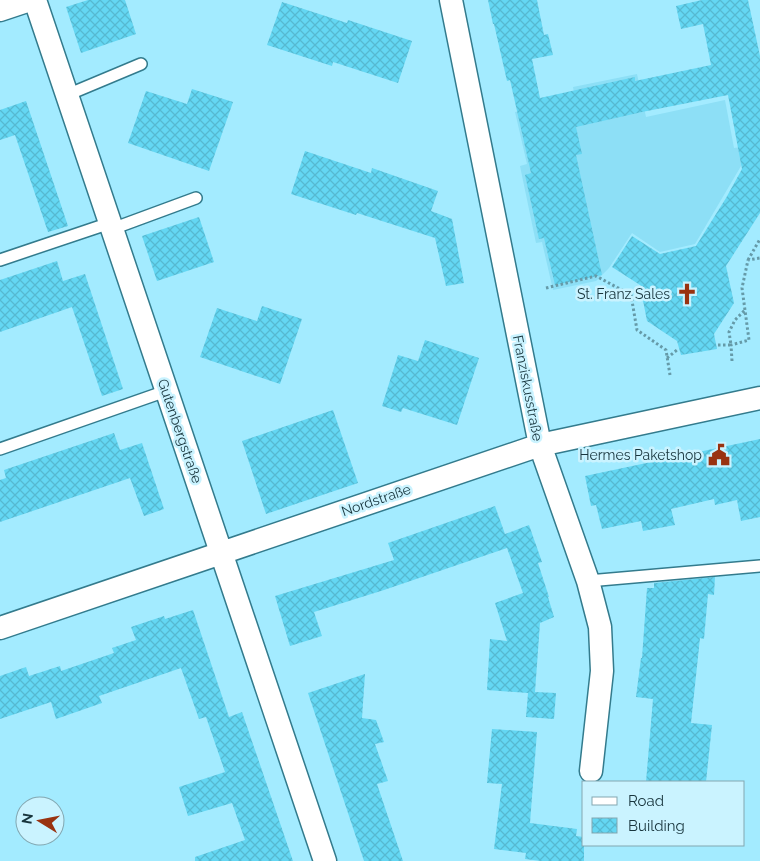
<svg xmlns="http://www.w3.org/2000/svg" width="760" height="861" font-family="Raleway,sans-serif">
  <defs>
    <pattern id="building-cross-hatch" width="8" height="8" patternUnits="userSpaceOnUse" patternTransform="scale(1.25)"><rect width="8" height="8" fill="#64d7f3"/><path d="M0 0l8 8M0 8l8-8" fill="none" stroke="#56b9d1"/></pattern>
  </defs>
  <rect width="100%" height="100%" fill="#a3ebff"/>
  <path fill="#8ddff6" d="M637,74L646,117L725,100L734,148L741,147L744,161L695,244L660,252L632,233L609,268L596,281L553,290L542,242L536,243L520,166L527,164L515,112L575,99L573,87Z"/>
  <path fill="url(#building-cross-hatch)" d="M88,0H125L136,34L81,53L66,7Z
    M488,0H537L544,35L548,34L553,55L532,59L540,98L635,77V81L711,65L703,24L681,29L676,6L702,0H748L760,56V213L726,266L734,303L714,334L717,349L681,355L677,341L647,321L640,285L612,267L632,236L660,254L696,246L726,198L742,169L728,95L642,112L576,127L582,154L576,155L602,275L555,285L544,238L539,239L525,175L531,173L510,80L507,81L494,24H493Z
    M282,2L347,23L348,20L412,41L398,83L333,62L332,66L267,45Z
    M192,89L233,102L209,171L128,143L146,91L187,104Z
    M26,101L68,226L48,232L15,135L0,140V110Z
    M305,151L371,173L372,168L438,191L431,211L452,219L464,283L446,286L435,238L357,213L356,215L291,194Z
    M199,217L214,262L157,281L142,236Z
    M57,261L63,281L85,274L123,389L102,396L72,307L0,332V280Z
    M262,306L302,319L280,384L200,357L217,308L257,321Z
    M425,340L479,358L457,425L403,408L401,412L382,406L398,355L418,361Z
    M333,410L358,483L266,514L242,441Z
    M114,433L120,450L142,443L164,509L144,516L130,478L0,522V480L6,478L4,470Z
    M760,439V517L741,521L737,500L715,505L714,499L671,509L675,525L643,531L641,521L602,529L596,505L591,506L585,476Z
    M495,506L505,534L529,525L542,562L538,563L549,597H548L554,617L540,623L535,692L556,693L554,719L526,717L528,693L487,690L490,639L507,641L495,603L523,593L507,548L384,590L314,612L322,636L290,646L275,596L394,560L388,543Z
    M715,577L714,595L708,594L704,639L700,638L691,723L712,725L706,782H646L653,699L636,697L641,658H642L647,588H654V583Z
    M193,610L229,717L242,712L293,861H195V857L245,840L232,803L188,816L179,787L225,772L206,717L199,719L181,668L99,696L102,703L56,719L51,702L0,719V676L26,667L29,676L60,666L61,671L114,653L112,648L136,640L131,627L164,616L165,619Z
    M365,674L362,718L376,720L384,742L375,744L388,781L377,784L403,861H364L308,693Z
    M492,729L537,732L530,823L577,829L576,836L584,837V861H541L525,859L526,853L494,849L502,784L487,783Z"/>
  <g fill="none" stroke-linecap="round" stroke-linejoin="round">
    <g stroke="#337b8d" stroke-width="14">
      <path id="service" d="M67,95L141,64
        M112,229L196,198
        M0,260L110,223
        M0,449L166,391
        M588,581L760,566"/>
    </g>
    <g stroke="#337b8d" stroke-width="25">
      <path id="minor" d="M35,0L325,861
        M451,0L540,445L588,581L600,627L602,671L591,771
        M0,10L30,0
        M0,628L540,445L760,398"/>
    </g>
    <path stroke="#659aa8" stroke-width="3" stroke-dasharray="2.5 2.5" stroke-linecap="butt" d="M748,260L760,239
      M546,288L596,276L631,295L637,330L666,350L670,375
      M718,345H731L729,332L735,320L745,310
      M667,358L677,350
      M732,361L731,345L749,340L742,288L748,260L760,258"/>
    <use href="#service" stroke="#fff" stroke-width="11"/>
    <use href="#minor" stroke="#fff" stroke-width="22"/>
  </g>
  <defs>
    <g id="church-bare" transform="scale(1.725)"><path d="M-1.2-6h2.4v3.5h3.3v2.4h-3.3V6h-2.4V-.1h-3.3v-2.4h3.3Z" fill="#993210" stroke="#caf3ff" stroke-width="2.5" paint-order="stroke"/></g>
    <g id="civic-bare" transform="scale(1.725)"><path d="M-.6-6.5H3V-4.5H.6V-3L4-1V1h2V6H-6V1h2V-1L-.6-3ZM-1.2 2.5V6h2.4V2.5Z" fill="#993210" stroke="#caf3ff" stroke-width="2.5" paint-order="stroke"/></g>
  </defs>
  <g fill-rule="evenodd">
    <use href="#church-bare" x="687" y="294"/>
    <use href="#civic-bare" x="719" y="455"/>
  </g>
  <g text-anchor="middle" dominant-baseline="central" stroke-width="5" stroke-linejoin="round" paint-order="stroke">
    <g font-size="14" fill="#18353d" stroke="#caf3ff" text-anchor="end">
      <text x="670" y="294">St. Franz Sales</text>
      <text x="702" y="455">Hermes Paketshop</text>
    </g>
    <g font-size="14" fill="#18353d" stroke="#caf3ff">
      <text transform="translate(528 388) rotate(79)">Franziskusstraße</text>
      <text transform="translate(180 431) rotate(71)">Gutenbergstraße</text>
      <text transform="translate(376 500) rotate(-19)">Nordstraße</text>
    </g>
  </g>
  <rect x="582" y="781" width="162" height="65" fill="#caf3ff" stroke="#83a7b1"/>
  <rect x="592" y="797" width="25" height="8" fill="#ffffff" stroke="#83a7b1"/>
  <text x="628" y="806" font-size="15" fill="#18353d">Road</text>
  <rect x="592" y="818" width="25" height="15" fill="url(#building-cross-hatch)" stroke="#83a7b1"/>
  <text x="628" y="831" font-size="15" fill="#18353d">Building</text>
  <g transform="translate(40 821) rotate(280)"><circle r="24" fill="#caf3ff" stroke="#83a7b1"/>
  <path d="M0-4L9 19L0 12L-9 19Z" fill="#993210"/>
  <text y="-8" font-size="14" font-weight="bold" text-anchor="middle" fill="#18353d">N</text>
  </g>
</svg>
